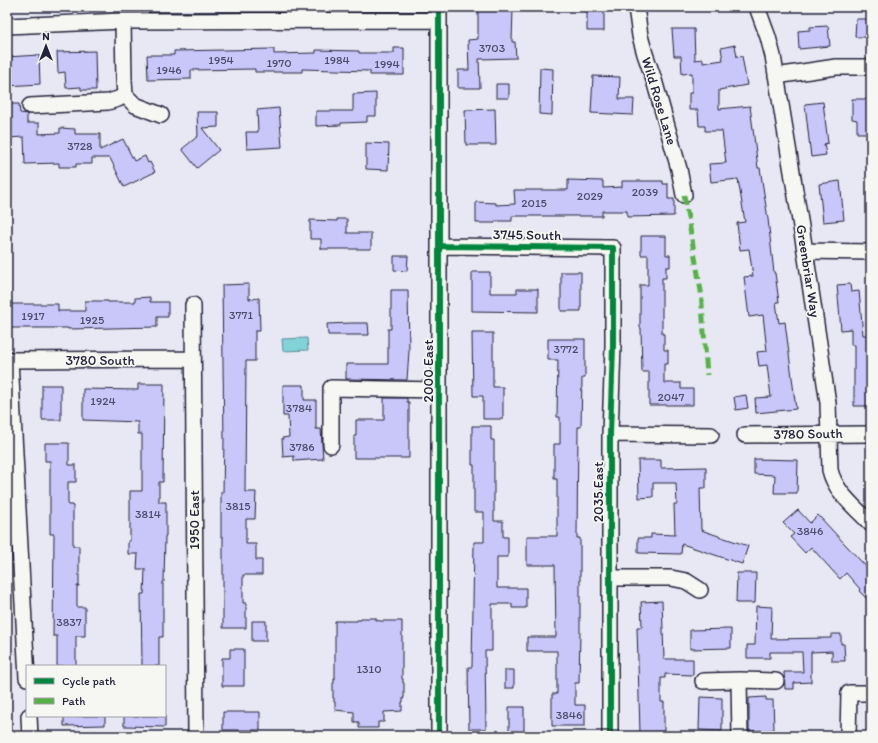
<svg xmlns="http://www.w3.org/2000/svg" width="878" height="743" font-family="Itim,sans-serif">
  <rect width="100%" height="100%" fill="#e8e8f4"/>
  <filter id="ink" filterUnits="userSpaceOnUse"><feTurbulence type="fractalNoise" baseFrequency=".025" numOctaves="2"/><feDisplacementMap in="SourceGraphic" scale="8" xChannelSelector="R" yChannelSelector="G"/><feConvolveMatrix kernelMatrix="1 2 1 2 8 2 1 2 1" color-interpolation-filters="sRGB"/></filter>
  <g filter="url(#ink)">
    <path fill="#82d3d8" stroke="#5c8c99" d="M307,338L308,350L283,351L282,339Z"/>
    <path fill="#c9c7fa" stroke="#22223b" d="M478,8H513L512,42H515L516,58L479,59L480,88H458V70H469L468,40L478,39Z
      M587,9H604V31H587Z
      M856,19H871V37H855Z
      M828,26L830,46L799,49L798,31L810,30V27Z
      M672,29H694L695,60L703,59V63L723,60L721,48L735,45L737,57L742,56L747,85L719,90V109L750,106L758,168H760L768,219L774,273H775L779,302H776L779,323L785,322L796,409L756,413L755,398L771,397L767,365L759,366L757,352L767,351L763,315L749,317L744,277L753,276L749,249L740,250L737,223L745,222L738,179L711,182L709,164L726,163L722,131H705V126H699L698,110H689V93H692V73L682,74L681,56H674Z
      M394,48H404V75H370V71L302,69V72H255V69L191,70V79L148,80L147,55H174V51L274,49V54L316,53V50L359,51V53H394Z
      M95,51L96,90H81V87L66,88L65,72L58,73L57,52Z
      M39,55L40,84L7,86V57Z
      M540,68L553,69L552,115L539,114Z
      M593,76L620,77L619,99H634L633,115L591,113Z
      M496,84H509V98H496Z
      M376,93V116H367V122L341,123V125L316,126V111H353V94Z
      M852,99H871V133H857V120L852,119Z
      M823,102L828,143L824,144L826,155L811,157L805,104Z
      M7,104H19L20,113L27,114V123H39V134L60,133V128L75,129V134H100V150L123,139L134,161L145,156L148,163L150,162L155,172L124,187L110,158H92V164H76V167H59V163L25,164L24,137L7,138Z
      M279,108L282,147L247,149L246,132H258L257,110Z
      M495,109L496,145H466L465,110Z
      M197,112H218V127L202,128L219,150L197,168L182,149L198,136Z
      M366,143L389,144L388,170L366,169Z
      M568,180L603,181V188L622,187V181H663V184H668V199H674V216L627,217V211H602V216H512V221H495V223H476V202L496,203V205L515,204L514,190H568Z
      M840,181L844,220L823,222L819,184Z
      M337,219H347V233H371V249H321V239H310V220L337,221Z
      M641,236H666V255H670V267H666V278H662V334H664V350H668V364H664V383H681V389H693V405H649V372H642L641,328H640V285H648V255H641Z
      M394,256H408L407,271L394,270Z
      M472,272H490V293H517V289H538V312L472,311Z
      M561,272H581V311H561Z
      M249,284V299L259,298L260,331H255V361H246L245,492H256L255,519H246V544H256V560H262V575H243V603H246V628H223V537H221V492H223L224,442L222,285Z
      M850,284L851,292L859,291L863,335H871V406H854V345H851V329L841,330L837,285Z
      M391,290H408L409,351L407,380L346,379V364H388V329H391Z
      M150,297V302H168V317H157V327L68,329V328H8V304H58V311H85V301H108V302H135V298Z
      M352,323H368L369,335H328L327,324Z
      M472,333H493V387H503V419H483V396H473Z
      M548,339H585V378H582L581,427H578L577,538H580V631L579,683H575V705H585V726H552V694H557V651H527V637H556L555,565H527V536H557V479H554V444H560V417H557L558,360H548Z
      M138,384H164L163,482H159V502H166V536H165L164,582H163V637H159V666H142L141,594H144L145,569H137L138,554H128V541H130V491H142V434H138V422L83,420V389L138,390Z
      M42,385H61V420H42Z
      M283,385H304V400H316V429H321L323,459L294,461V456L283,457L282,438L289,437L288,416H283Z
      M746,395L748,408L736,410L734,397Z
      M384,398H407V402H409V458H354V436H356V420H384Z
      M472,426H491V440H494V521H503V537H508V557H497V588H526V608H512V604H492V651H485L486,729H469L468,667H472L474,542H484V512H474V465H472Z
      M45,443H69V465H76V482H68V505H73V546H79V586H77V607H85V636H76V666H57V636H53L54,534H50V461H45Z
      M754,459L798,460L797,493H774L775,475L754,474Z
      M638,460H661V468L706,467V488H700L701,530L748,546L742,564L682,544L681,554L638,553V538H651V534L675,535L674,504H677L676,483H653V497L639,498Z
      M798,510L810,523L818,515L871,572V603L859,591L860,589L846,573L840,579L811,547L805,553L790,537L794,534L783,523Z
      M737,573H756L755,603H736Z
      M662,601L664,659H693V675L665,674V678H661V702H664V732L640,733L637,627H642L641,602Z
      M756,606L772,607L771,639L831,638V634H841V644H844L845,661H832V651L811,652V682L794,683V689H785L784,672H803L802,652H770V658H747V645H755Z
      M361,618H376V620L380,621H402V679H403V683H404V698H403V702H402V711L384,712V722H378V728H359V722H354V712L335,710V702H334V698H333V683H334V679H335V621H357V620H361Z
      M252,621H266V641H252Z
      M731,629V648L690,649V630Z
      M230,649H244V686H222V658H230Z
      M505,670H514V688H505Z
      M700,697L722,698V731L699,730Z
      M766,697V700H773L774,730L749,731V698Z
      M509,707H524V736H509Z
      M223,712H260V730H223Z
      M64,716H105V725L64,726Z
      M124,716H165V727L124,726Z"/>
    <g fill="none" stroke-linecap="round" stroke-linejoin="round">
      <g stroke="#22223b" stroke-width="18">
        <path id="minor" d="M636,7L640,36L645,54L654,80L679,169L684,195
          M757,7L768,37L773,56L805,251L828,403L830,470C835,492 856,508 871,524
          M123,21L124,80L125,95L135,105L161,115
          M7,26L123,21L439,20
          M776,76L836,67H871
          M30,106L108,102L118,99L125,95
          M440,246L613,248V346L610,434V736
          M805,251L871,252
          M193,305L196,736
          M7,360L193,359
          M10,360L27,678
          M610,434L711,435
          M745,435L871,434
          M331,445V388L439,390
          M610,578H671L686,581L700,590
          M739,680L776,681
          M703,681L739,680L740,736
          M29,716L30,736
          M439,736V7
          M848,736L849,693H871"/>
      </g>
      <use href="#minor" stroke="#f6f6f2" stroke-width="15"/>
      <path stroke="#55b146" stroke-width="5" stroke-dasharray="10 5" stroke-linecap="butt" d="M684,195L701,291L707,375"/>
      <g stroke="#f6f6f2" stroke-width="8">
        <path id="cycleway" d="M440,246L613,248V346L610,434V736
          M439,736V7"/>
      </g>
      <use href="#cycleway" stroke="#00873e" stroke-width="6"/>
    </g>
  </g>
  <g text-anchor="middle" dominant-baseline="central" stroke-width="3.5" stroke-linejoin="round" paint-order="stroke">
    <g font-size="12" fill="#4c4b6b">
      <text x="492" y="48">3703</text>
      <text x="221" y="60">1954</text>
      <text x="337" y="60">1984</text>
      <text x="279" y="63">1970</text>
      <text x="387" y="64">1994</text>
      <text x="169" y="70">1946</text>
      <text x="80" y="146">3728</text>
      <text x="645" y="192">2039</text>
      <text x="590" y="196">2029</text>
      <text x="534" y="203">2015</text>
      <text x="241" y="315">3771</text>
      <text x="33" y="316">1917</text>
      <text x="92" y="320">1925</text>
      <text x="566" y="349">3772</text>
      <text x="671" y="397">2047</text>
      <text x="103" y="401">1924</text>
      <text x="299" y="408">3784</text>
      <text x="302" y="447">3786</text>
      <text x="238" y="506">3815</text>
      <text x="148" y="514">3814</text>
      <text x="810" y="531">3846</text>
      <text x="69" y="622">3837</text>
      <text x="369" y="669">1310</text>
      <text x="569" y="715">3846</text>
    </g>
    <g font-size="14" fill="#22223b" stroke="#f6f6f2">
      <text transform="translate(659 101) rotate(73)">Wild Rose Lane</text>
      <text transform="translate(527 235) rotate(1)">3745 South</text>
      <text transform="translate(808 271) rotate(81)">Greenbriar Way</text>
      <text x="100" y="360">3780 South</text>
      <text transform="translate(428 371) rotate(-90)">2000 East</text>
      <text transform="translate(808 434) rotate(-1)">3780 South</text>
      <text transform="translate(598 492) rotate(-90)">2035 East</text>
      <text transform="translate(194 520) rotate(-90)">1950 East</text>
    </g>
  </g>
  <rect width="878" height="743" fill="none" stroke="#f6f6f2" stroke-width="24"/>
  <rect x="12" y="12" width="854" height="719" fill="none" stroke="#22223b" stroke-width="1.5" filter="url(#ink)"/>
  <rect x="26" y="665" width="140" height="52" fill="#f6f6f2" stroke="#a1a1a9"/>
  <rect x="34" y="678" width="20" height="6" fill="#00873e" stroke="#a1a1a9"/>
  <text x="62" y="685" font-size="12" fill="#22223b">Cycle path</text>
  <rect x="34" y="698" width="20" height="6" fill="#55b146" stroke="#a1a1a9"/>
  <text x="62" y="705" font-size="12" fill="#22223b">Path</text>
  <g transform="translate(46 46)" stroke="#f6f6f2" stroke-width="3" paint-order="stroke">
  <path d="M0-3L7 15L0 10L-7 15Z" fill="#22223b"/>
  <text y="-6" font-size="11" font-weight="bold" text-anchor="middle" fill="#22223b">N</text>
  </g>
</svg>
